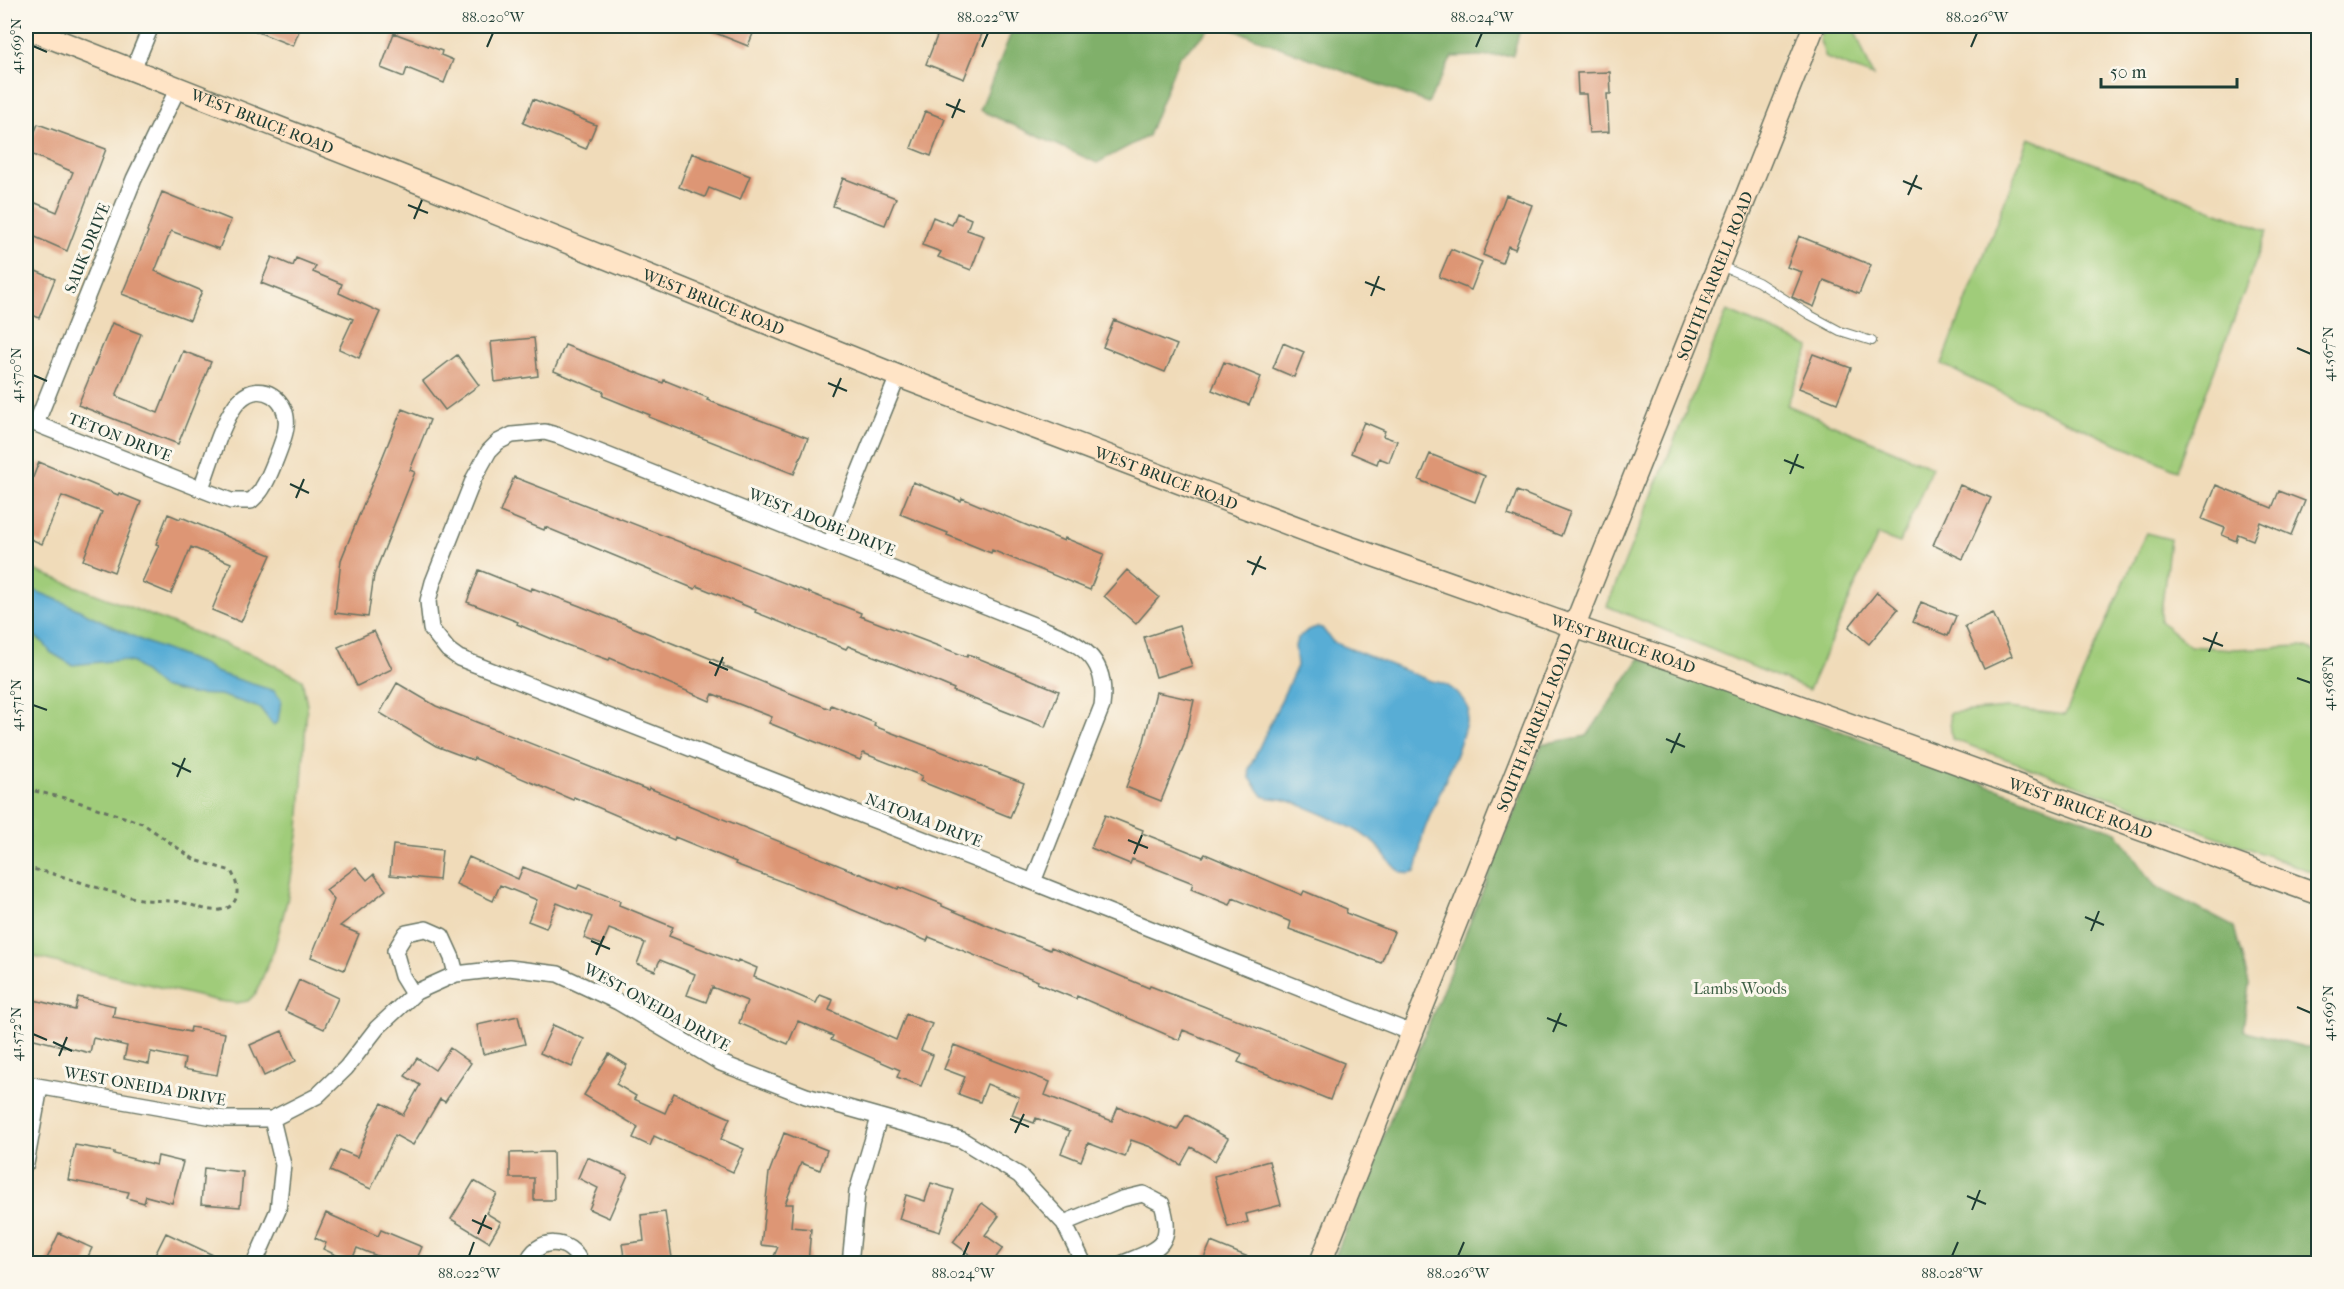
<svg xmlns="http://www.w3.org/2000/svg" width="2344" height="1289" font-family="'IM FELL French Canon',serif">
  <rect width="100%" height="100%" fill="#fbf7ec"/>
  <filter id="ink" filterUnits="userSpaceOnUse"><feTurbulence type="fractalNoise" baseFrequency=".0167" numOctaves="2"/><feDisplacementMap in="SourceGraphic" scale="12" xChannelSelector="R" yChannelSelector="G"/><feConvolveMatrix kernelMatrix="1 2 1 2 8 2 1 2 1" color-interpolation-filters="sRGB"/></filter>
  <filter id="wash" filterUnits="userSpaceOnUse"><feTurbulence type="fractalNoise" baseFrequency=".008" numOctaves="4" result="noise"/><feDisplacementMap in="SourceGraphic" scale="24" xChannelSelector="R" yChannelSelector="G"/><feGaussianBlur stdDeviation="1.35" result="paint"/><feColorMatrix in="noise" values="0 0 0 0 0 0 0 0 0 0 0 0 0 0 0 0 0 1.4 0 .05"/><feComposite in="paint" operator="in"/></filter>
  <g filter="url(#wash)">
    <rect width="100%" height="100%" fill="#f0dbb9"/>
    <path fill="#a0cc7a" stroke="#608457" stroke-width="1.5" d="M1824,26H1853L1873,76L1826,58L1819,38Z
      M2029,138L2267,231L2177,470L1969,378L1942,364Z
      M1727,311L1810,347L1787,405L1932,467L1900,543L1878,535L1809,690L1607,606Z
      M2146,533L2170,539L2160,621L2190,646L2233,649L2302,646L2318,653V874L1952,739L1949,713L2008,708L2065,715Z
      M26,567L256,656L302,679L307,705L299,830L287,901L274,950L256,993L248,1001L236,1003L218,1001L26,955Z"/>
    <path fill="#80b06a" stroke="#50764f" stroke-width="1.5" d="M1014,26H1214L1179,57L1148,136L1097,163L980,110Z
      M1224,26H1521L1513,55L1452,57L1428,103Z
      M1640,658L2117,832L2155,886L2234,927L2249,984L2243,1030L2305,1047L2318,1046V1263L1332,1264L1542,744L1587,736Z"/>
    <path fill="#59add5" stroke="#3c7584" stroke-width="1.5" d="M26,587L65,603L145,642L205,665L215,672L274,691L281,700L278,722L273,725L260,708L220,695L190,694L161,687L133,663L121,660L72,665L50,652L44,643L26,630Z
      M1317,627L1322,628L1333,642L1431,681C1448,682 1461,694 1469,709C1461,752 1439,791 1424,831C1419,844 1421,859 1415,872C1397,880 1387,856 1377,845C1374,842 1370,839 1366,837C1353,826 1303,805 1286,800C1278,798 1270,799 1263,796L1250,778L1249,769L1297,666L1295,646L1297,639L1308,630Z"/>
    <g id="blocks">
      <path fill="#dd9675" d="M243,26H301L293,46Z
        M698,26H756L748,46Z
        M941,26H985L964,79L926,64Z
        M394,33L442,51L441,55L453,60L444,83L407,68L404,77L381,68Z
        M1610,72L1611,94H1607L1609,132L1589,133L1586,94H1578L1577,73Z
        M533,99L596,125L586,149L523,123Z
        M925,111L945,119L931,156L911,148Z
        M38,124L106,149L67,251L26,233V199L57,212L73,172L26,152Z
        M692,153L750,176L740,200L709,188L705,197L679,187Z
        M843,178L896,198L885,225L833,206Z
        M162,192L231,220L219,249L171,231L155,271L202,291L190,320L122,294L148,232L147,231Z
        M1506,195L1532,205L1515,249L1508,246L1502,263L1483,255Z
        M957,213L971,219L967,230L984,236L971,270L938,257L941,252L922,245L933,217L952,225Z
        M1799,236L1871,265L1859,294L1824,280L1814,307L1792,297L1802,272L1787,267Z
        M1451,249L1482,262L1471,290L1439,277Z
        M272,257L293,266L296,258L316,266L313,272L342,284L339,293L380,312L359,358L339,349L353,319L261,283Z
        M26,267L55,279L39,318L26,312Z
        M1114,320L1177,345L1165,372L1103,347Z
        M112,323L141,334L116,396L158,413L183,351L211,362L178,444L78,405Z
        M534,338L538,376L495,382L491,342Z
        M1283,343L1304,352L1294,377L1273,368Z
        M565,345L663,383L664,380L708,398L707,400L808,438L794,474L649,417L650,415L603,396L604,392L554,371Z
        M1813,354L1851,368L1837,403L1799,388Z
        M457,355L479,385L445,410L423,381Z
        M1224,362L1261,377L1249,405L1212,390Z
        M402,409L430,420L410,470L415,472L374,575L368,617L335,613L341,560Z
        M1364,422L1385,431L1383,436L1397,441L1389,462L1379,458L1377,464L1351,453Z
        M1430,454L1485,476L1475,502L1419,480Z
        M39,462L118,495L119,493L141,502L114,572L83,560L102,512L62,496L42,544L26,537V495Z
        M514,477L861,613L860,616L967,657L968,654L1059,691L1045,727L953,691L954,689L904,668L848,646L846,649L802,631L755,612L756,610L697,586L695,589L545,527L544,530L500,512Z
        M913,482L961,501L962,498L1064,541L1065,538L1104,554L1090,590L992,550L991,553L947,535L948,533L900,514Z
        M1960,485L1991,498L1963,559L1933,545Z
        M2216,485L2272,508L2279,491L2305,501L2291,535L2260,522L2253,540L2238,534L2236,541L2222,535L2225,528L2202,519Z
        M1517,491L1570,512L1561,536L1508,515Z
        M168,514L180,519L181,517L271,555L241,622L212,610L231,563L191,547L171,594L142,582L159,545L156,544Z
        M479,570L531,591L532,588L580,606L724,664L723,666L777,688L830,709L831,705L875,723L874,726L1024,783L1010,817L920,781L922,776L863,753L860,760L769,723L772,717L713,694L710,701L610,658L609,660L564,644L517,624L518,622L467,602Z
        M1127,570L1159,597L1136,624L1104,596Z
        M1877,592L1898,609L1869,644L1849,627Z
        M1921,602L1956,616L1948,636L1913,622Z
        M1993,613L2012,656L1984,669L1965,626Z
        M1179,626L1192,666L1156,677L1144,637Z
        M374,631L392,669L357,686L338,647Z
        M397,683L436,706L648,790L649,788L688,804V805L898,889L899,887L942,904V906L989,926L1050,950L1051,947L1149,988L1150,986L1203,1006L1344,1063L1330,1100L1238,1062L1242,1054L1183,1030L1179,1040L1077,996L1076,999L1037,983L1038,981L929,937L927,941L836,903V902L735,864L736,862L675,837L674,840L574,797L573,800L474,758L473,760L436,746L380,713Z
        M1156,692L1194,700L1184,745L1161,801L1126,787L1144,741Z
        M1105,815L1143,830L1142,833L1203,857L1205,854L1302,895L1304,891L1347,909L1346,913L1394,932L1381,963L1289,929L1291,922L1233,898L1230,905L1191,889L1193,883L1132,859L1130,864L1091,848Z
        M393,845L442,850L439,880L390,875Z
        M469,857L518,879L523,867L577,889L579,885L620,901L619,905L673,927L669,936L737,963L738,960L757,968L754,977L816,1003L820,995L833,1000L829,1010L896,1040L906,1014L932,1024L921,1050L933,1055L921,1086L897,1077L900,1070L831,1040L833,1036L798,1021L788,1044L739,1023L747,1001L712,987L706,1002L687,995L695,974L660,960L655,971L637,964L645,943L609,929L602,945L584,938L592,917L557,903L546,928L528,921L537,900L500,885L493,901L456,884Z
        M356,867L367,880L374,874L386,890L340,926L359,934L344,970L311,957L334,900L326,890Z
        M299,980L338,998L324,1029L285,1011Z
        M78,997L115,1006L113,1017L190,1032L191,1027L225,1033L217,1075L183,1069L185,1059L151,1052L149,1064L124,1059L127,1046L93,1038L90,1053L26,1037V998L75,1010Z
        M518,1016L525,1044L483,1054L477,1025Z
        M553,1025L584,1039L572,1067L540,1053Z
        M282,1031L296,1061L264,1076L250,1045Z
        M954,1045L1050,1082L1045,1095L1112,1121L1118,1107L1177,1130L1186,1115L1228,1138L1215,1161L1191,1147L1181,1165L1151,1147L1131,1140L1125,1157L1088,1143L1081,1161L1061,1153L1070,1131L1036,1118L1034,1123L1012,1115L1019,1097L987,1084L980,1102L958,1094L965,1077L944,1069Z
        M450,1048L471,1063L445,1102L440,1099L413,1145L395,1135L371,1189L330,1171L340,1150L357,1157L371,1121L382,1103L403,1115L420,1085L405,1076L417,1058L435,1070Z
        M609,1054L627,1065L616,1084L636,1096L634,1099L665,1113L674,1093L730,1118L721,1139L744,1149L733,1172L654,1136L650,1146L633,1138L638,1127L584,1095Z
        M784,1133L827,1150L820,1170L801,1163L785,1204H793L791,1227L811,1229L808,1263H771L778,1247L761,1245L769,1173Z
        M75,1145L114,1152V1154L156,1165L158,1156L183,1162L172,1203L146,1196L144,1203L127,1198L129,1192L68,1180Z
        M553,1152L554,1200H534V1178H510V1153Z
        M587,1157L628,1175L609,1218L589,1209L598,1188L578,1178Z
        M1269,1161L1281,1205L1246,1214L1248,1222L1228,1227L1214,1176Z
        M204,1168L243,1172L240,1207L201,1204Z
        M474,1181L497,1194L486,1213L501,1222L489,1242L451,1219Z
        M931,1183L954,1190L940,1232L899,1219L906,1195L925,1201Z
        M982,1203L999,1216L985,1235L1003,1248L992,1263H981L953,1242Z
        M665,1212L672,1258L625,1263L622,1244L644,1241L641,1215Z
        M326,1213L378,1236L381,1230L422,1247L415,1263H395L357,1248L351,1262L323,1249L326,1243L315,1238Z
        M59,1233L92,1248L85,1263H45Z
        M166,1233L230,1263H151Z
        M1211,1242L1263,1263H1202Z"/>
    </g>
  </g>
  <g filter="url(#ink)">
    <use href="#blocks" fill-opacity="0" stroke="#687463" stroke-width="1.5"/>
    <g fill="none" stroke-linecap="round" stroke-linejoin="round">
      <g stroke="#687463" stroke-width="10">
        <path id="lane" d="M1721,266L1758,282L1810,315L1840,331L1872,341"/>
      </g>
      <g stroke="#687463" stroke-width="18">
        <path id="street" d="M133,70L151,26
          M26,420L231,501H251C255,497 261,492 263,487C269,478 285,438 286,427C290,400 261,379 240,400C223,416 210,465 201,488
          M36,424L134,179L178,88
          M830,544L898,376
          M1033,882L1102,706C1109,654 1077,643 1036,626L559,436L545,432L512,435L498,442L489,451L474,478L433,582L428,601L431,629L448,650L459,658L1033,882L1412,1033
          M413,994L402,976L395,951L406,933L426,929L442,936L452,958L456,974
          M26,1084L225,1119H272L317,1096L346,1068L377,1028L416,992L456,974L509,968L558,974L618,1002L721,1063L806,1096L962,1140L1019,1175L1064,1223L1084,1264
          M26,1164L40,1087
          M1064,1223L1122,1199L1143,1194L1162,1204C1175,1247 1157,1249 1121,1264
          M254,1264L278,1210L283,1165L272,1119
          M527,1264C536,1236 571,1237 581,1264
          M850,1264L857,1192L879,1118"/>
      </g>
      <g stroke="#687463" stroke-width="24">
        <g id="secondary">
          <path id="s1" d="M26,28L430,187L898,376L1341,544L1575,627L1675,661L2318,894"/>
          <path id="s2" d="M1320,1264L1814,26"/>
        </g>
      </g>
      <path stroke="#687463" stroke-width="3" stroke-dasharray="4.5 4.5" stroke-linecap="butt" d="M26,789L69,799L142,823L195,860L231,871C240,886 241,907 220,910C206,912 193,904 179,902C168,900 157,901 147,900C106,894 66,874 26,868"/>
      <use href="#lane" stroke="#fff" stroke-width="8"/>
      <use href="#street" stroke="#fff" stroke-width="15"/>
      <use href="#secondary" stroke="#ffe4c6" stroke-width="21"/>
    </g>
  </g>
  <path fill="none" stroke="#1f3d34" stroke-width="2" d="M33,46L47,52M487,47L493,33M982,47L988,33M1476,47L1482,33M1971,47L1977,33M946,104L965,112M952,118L960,99M1903,181L1922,189M1908,195L1917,175M408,205L428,213M414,219L422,200M1365,282L1385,290M1371,296L1379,276M2297,348L2311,354M33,375L47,381M828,383L847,391M833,397L841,378M1784,460L1804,468M1790,474L1798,454M290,484L309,493M296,498L304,479M1247,561L1266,569M1252,575L1261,556M2203,638L2223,646M2209,652L2217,632M709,662L728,670M715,676L723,657M2297,678L2311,683M33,705L47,710M1666,739L1685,747M1671,753L1680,733M172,763L191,772M177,777L185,758M1128,840L1148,848M1134,854L1142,835M2085,917L2104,925M2091,931L2099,911M591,941L610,949M596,955L604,936M2297,1007L2311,1013M1547,1018L1567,1026M1553,1032L1561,1013M33,1034L47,1040M53,1042L72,1051M59,1056L67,1037M1010,1119L1029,1127M1015,1133L1024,1114M1967,1196L1986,1204M1972,1210L1980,1190M472,1220L492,1229M478,1234L486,1215M469,1256L474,1242M963,1256L969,1242M1458,1256L1464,1242M1952,1256L1958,1242"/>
  <g text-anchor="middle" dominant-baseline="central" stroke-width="6" stroke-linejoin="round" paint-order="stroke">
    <g font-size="16" fill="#1f3d34" stroke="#fbf7ec">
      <text stroke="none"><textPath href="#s1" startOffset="254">WEST BRUCE ROAD</textPath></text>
      <text transform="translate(87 248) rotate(-68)">SAUK DRIVE</text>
      <text stroke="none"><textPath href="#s2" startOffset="1064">SOUTH FARRELL ROAD</textPath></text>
      <text stroke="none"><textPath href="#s1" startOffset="740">WEST BRUCE ROAD</textPath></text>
      <text transform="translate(120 437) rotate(21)">TETON DRIVE</text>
      <text stroke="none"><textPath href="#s1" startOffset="1226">WEST BRUCE ROAD</textPath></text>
      <text transform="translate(822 522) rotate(22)">WEST ADOBE DRIVE</text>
      <text stroke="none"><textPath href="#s1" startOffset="1712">WEST BRUCE ROAD</textPath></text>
      <text stroke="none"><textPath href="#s2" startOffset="578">SOUTH FARRELL ROAD</textPath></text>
      <text stroke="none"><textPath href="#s1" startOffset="2198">WEST BRUCE ROAD</textPath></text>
      <text transform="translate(924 820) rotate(21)">NATOMA DRIVE</text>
      <text transform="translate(657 1007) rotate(29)">WEST ONEIDA DRIVE</text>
      <text transform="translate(145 1086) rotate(10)">WEST ONEIDA DRIVE</text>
    </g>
    <g font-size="16" fill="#3f6146" stroke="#fbf7ec">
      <text x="1740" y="988">Lambs Woods</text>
    </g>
  </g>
  <rect width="2344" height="1289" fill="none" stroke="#fbf7ec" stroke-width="66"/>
  <path d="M2101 78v9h136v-9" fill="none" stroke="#1f3d34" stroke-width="3"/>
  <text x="2110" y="78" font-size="18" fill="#1f3d34" stroke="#fbf7ec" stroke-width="4.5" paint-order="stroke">50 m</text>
  <rect x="33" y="33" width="2278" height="1223" fill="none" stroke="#1f3d34" stroke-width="2"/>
  <g font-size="15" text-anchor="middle" fill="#1f3d34">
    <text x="493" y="22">88.020°W</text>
    <text x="988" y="22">88.022°W</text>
    <text x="1482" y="22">88.024°W</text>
    <text x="1977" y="22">88.026°W</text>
    <text transform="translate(16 46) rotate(-90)" y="5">41.569°N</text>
    <text transform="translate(2328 354) rotate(-90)" y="5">41.567°N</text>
    <text transform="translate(16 375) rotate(-90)" y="5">41.570°N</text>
    <text transform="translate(2328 683) rotate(-90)" y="5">41.568°N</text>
    <text transform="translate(16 705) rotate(-90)" y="5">41.571°N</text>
    <text transform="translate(2328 1013) rotate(-90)" y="5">41.569°N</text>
    <text transform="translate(16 1034) rotate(-90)" y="5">41.572°N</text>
    <text x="469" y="1278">88.022°W</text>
    <text x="963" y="1278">88.024°W</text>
    <text x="1458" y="1278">88.026°W</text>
    <text x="1952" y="1278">88.028°W</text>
  </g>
</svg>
